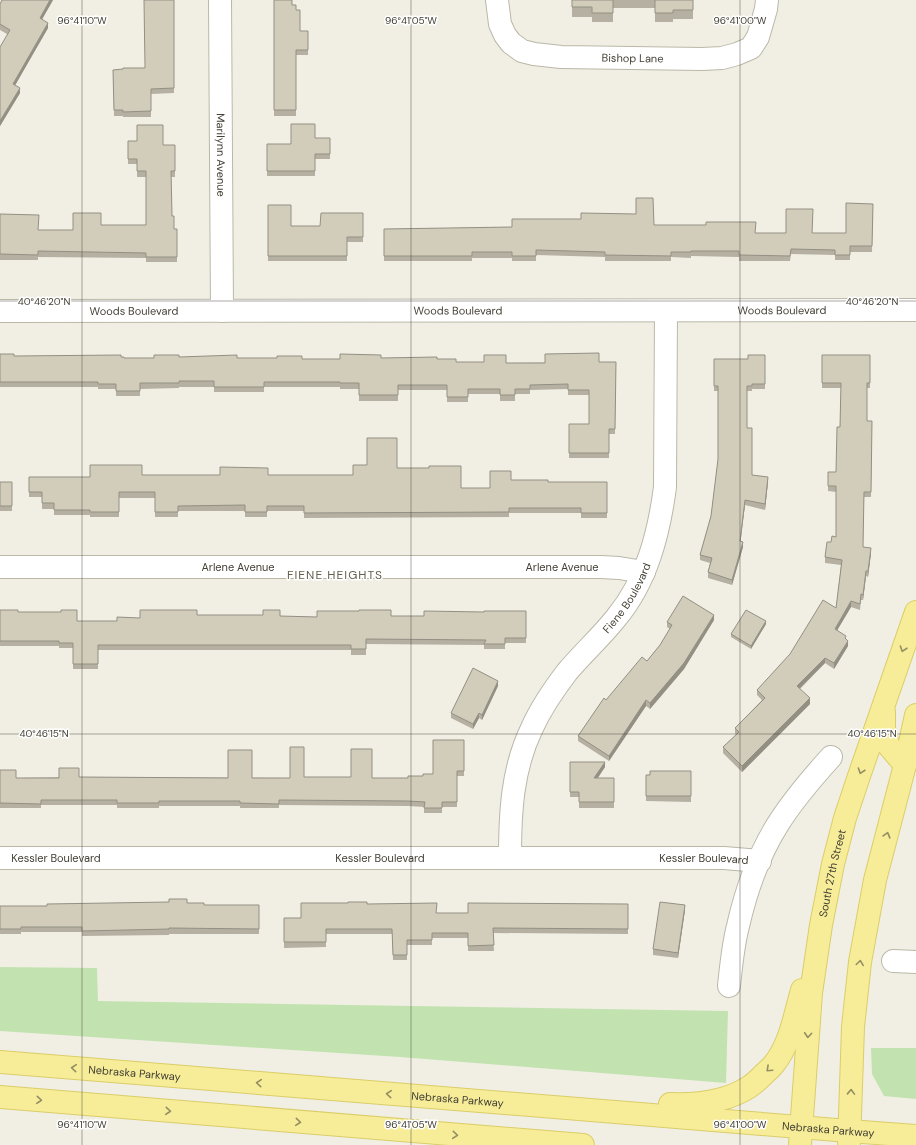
<svg xmlns="http://www.w3.org/2000/svg" width="916" height="1145" font-family="'DM Sans',sans-serif">
  <rect width="100%" height="100%" fill="#f1efe4"/>
  <path fill="#c2e3b0" d="M0,967L97,968L98,1001L728,1011L726,1083L400,1057L0,1031Z
    M871,1048H916V1099L884,1096L872,1074Z"/>
  <g fill="none" stroke-linecap="round" stroke-linejoin="round">
    <g stroke="#bbb8a8" stroke-width="24">
      <g id="minor">
        <path id="s1" d="M220,0L222,311"/>
        <path id="s2" d="M497,0L500,24L505,35L511,43L522,51L534,54L561,57L702,59L722,58L737,54L751,48L758,37L766,9L767,0"/>
        <path id="s3" d="M0,311L916,310"/>
        <path id="s4" d="M0,567H601L619,568L644,572"/>
        <path id="s5" d="M0,858H724L760,861"/>
        <path id="s6" d="M510,858C510,813 512,769 532,728C541,708 554,689 567,672C583,653 601,637 616,618C647,581 659,533 665,487L666,311"/>
        <path d="M893,961L916,962"/>
        <path d="M729,986C731,966 733,945 738,926C746,891 759,854 778,824C793,800 812,778 831,757"/>
      </g>
    </g>
    <g stroke="#dacd69" stroke-width="24">
      <g id="major">
        <path d="M884,712V728L888,745L905,765"/>
        <path id="s7" d="M0,1062L849,1131L916,1136"/>
        <path d="M0,1097L583,1145"/>
        <path d="M670,1104C697,1105 726,1102 749,1087C754,1084 759,1079 763,1075C767,1071 771,1068 774,1064C790,1045 795,1014 802,990"/>
        <path id="s8" d="M800,1145L811,993L821,925L833,864L845,818L859,776L916,612"/>
        <path d="M849,1145L853,1027L860,962L875,880L905,765L916,715"/>
      </g>
    </g>
    <use href="#minor" stroke="#fff" stroke-width="22"/>
    <use href="#major" stroke="#f7ed98" stroke-width="22"/>
  </g>
  <path fill="#b5b0a1" d="M2,0H53L42,19L48,28L15,85L20,93L0,126L7,34L0,30V4Z
    M174,0V93L151,94V117H123V116H114L113,70L145,68Z
    M274,0L292,5L296,10L300,31H308V55H296V116H274Z
    M572,0H693V19H673V22H655V8H613V22H592V17H572Z
    M315,138H330V159H315V176H267V144H291Z
    M128,141L163,145H175V177H171L172,216L174,229H177V262H146V258L38,257V260H0V214L38,230H73L101,225H146V177H137V164H128Z
    M873,204L872,252H850V260H835V255L791,254L790,261H739V257L691,256V258L671,257V261H605V257L536,255V261H512V258H472V261H384V229L654,225L755,233H846Z
    M268,205L291,226H320L363,213V242H347V261H268Z
    M0,354L14,356L121,357L124,358H154L179,357L237,358L302,359H437L456,362L506,363L616,362L615,434H609V458H569V424H589V395H568V389L530,390V394H515V401H500V394H468V402H447V390H398V401H359V389H340V387H264V392H214V387H179V388L140,389V396H116V389H98V387H0Z
    M765,355V389H752V391H747V428L752,475L768,482L765,510L745,505L740,541L743,547L732,585L708,578V572L710,563L700,560V555L711,516L718,459V391H714V359H748Z
    M822,355H870V388H867V421H872L871,497H864L863,547L871,553L868,577L866,576L863,600H861L860,610L851,607L837,630L846,640L848,646L834,669L825,663L800,689L810,704L742,772L723,753V747L736,735L735,733V728L762,700L757,695V690L836,608L841,565L825,563V557L831,542L836,537V492L828,491V486L836,472L840,427L841,388H822Z
    M397,468L461,488H490L511,480L548,482H607V518H581V513H509V517L304,518V511H267V517H245V511H178V517H155V498H119V517H90V515H54V509H42V497H29V477H90L142,475H353Z
    M0,482H12V511H0Z
    M0,610L77,621H117L140,618L197,615L317,617L424,616L484,612L526,611V643H505V649H484V645L366,644V655H351V650H98V669H73V648H59V646H0Z
    M714,620L684,669L650,709L646,706L609,761L578,741V736L606,700L647,661L660,645L670,629L667,627V622Z
    M766,624L751,649L731,637V634Z
    M498,686L482,720L479,718L473,729L451,718V713Z
    M464,740V776H457V807H442V813H424V807L408,806L279,805V808H240V806H159V808H117V805H41V808H0V770L16,778L79,777L290,778L304,777L372,778H408L423,776L433,774Z
    M570,762L605,767L598,778H614V808H579V797H570Z
    M691,771V802L646,801V775Z
    M187,903L204,905H259V934H169V935L82,936V932H21V934H0V906H47Z
    M367,904L437,913H468L628,904V934L493,933L494,951H468V938H432V945H407V960H393L392,934H326V947L284,948V918H301Z
    M685,910L678,958L653,955V949Z"/>
  <path fill="#939083" d="M50,0H53L40,23V18Z
    M48,23V28L13,89V84Z
    M20,88V93L0,126V121Z
    M768,477V482L765,510V504Z
    M745,500V505L740,546V541Z
    M743,542V547L732,585V580Z
    M871,548V553L868,577V571Z
    M866,571V576L863,600V595Z
    M851,601V607L835,634V629Z
    M714,615V620L684,669L650,709V703Z
    M766,621V624L751,649V646Z
    M848,641V646L834,669V663Z
    M825,658V663L797,691V686Z
    M498,681V686L482,720V715Z
    M810,698V704L742,772V766Z
    M646,700V706L609,761V756Z
    M479,713V718L473,729V724Z
    M605,762V767L594,783V778Z
    M685,905V910L678,958V953Z"/>
  <path fill="#d2cdbb" stroke="#939083" d="M2,0H50L40,18L48,23L13,84L20,88L0,121V47L10,30L0,24V4Z
    M144,0H174V88L151,89V111L123,112V110H114L113,70L123,69V68H145Z
    M274,0H292V5H296V10H300V31H308V50H296V110H274Z
    M572,0H613V13H592V7H572Z
    M655,0H693V10H673V13H655Z
    M291,124H315V138H330V154H315V171H267V144H291Z
    M137,125H163V145H175V171H171L172,216H174V229H177V257H146V253L38,251V255L0,254V214L39,215L38,230H73V213H101V225H146V171H137V159H128V141H137Z
    M636,198H653L654,225H706V222H756L755,233H786V209H813L812,233H846V203L873,204L872,246H850V255H835V250L791,249L790,256L739,255V251H691V252H671V256L605,255V252L536,250V256H512V252H472V256H384V229L512,227V219H581V213L636,214Z
    M268,205H291V226H320L321,213H363V237H347V256H268Z
    M599,353V362H616L615,429H609V453H569V424H589V390H568V384L530,385V389H515V395H500V389H468V397H447V385H398V395H359V383H340V382H264V387H214V381H179V383H140V391H116V384H98V382H0V354H14V356L121,355V357H124V358H154V355H179V357L237,355V358H277V356H302V359H340V354L381,355V358L437,357V359H456V362H484V355H506V363H545V354Z
    M748,355H765V384H752V386H747V428H752V475L768,477L765,504L745,500L740,541L743,542L732,580L708,572L712,558L700,555L711,516L718,459V386H714V359H748Z
    M822,355H870V383H867V421H872L871,492H864L863,547L871,548L868,571H866L863,595L861,594L860,604L851,601L835,629L846,636L845,638L848,641L834,663L825,658L797,686L810,698L742,766L723,747L739,732L735,728L765,698L757,690L790,654L823,600L836,608L842,560L825,557L827,542H831L832,536L836,537V486H828V472H836L837,427H840L841,383H822Z
    M367,438H397V468H429V466H461V488H490V471H511V480H548V482H607V513H581V508H509V512L304,513V506H267V512H245V505L178,506V512H155V492H119V512H90V510H54V503H42V492H29V477H90V465H142V475H220V467L268,468V475H353V465H367Z
    M0,482H12V506H0Z
    M683,596L714,615L684,663L650,703L646,700L609,756L578,736L604,698L606,700L642,657L647,661L660,645L672,625L667,622Z
    M0,610H18V612H61V610H77V621H117V617L140,618V610H197V615H263V610H280V616L317,617V611H359V610H391V616H424V611L484,612V611H526V638H505V644H484L486,640L366,639V649H351V645H98V664H73V643H59V641H0Z
    M746,610L766,621L751,646L731,634Z
    M473,668L498,681L482,715L479,713L473,724L451,713Z
    M433,740H464V771H457V802H442V808H424L425,802L408,801L279,800V804L240,803V801H159V803H117V800H41V804L0,803V770H16V778H59V768H79V777L228,778V750H252V778H290V747H304V777H351V749H372V778H408V776H423V774H433Z
    M570,762H605L594,778H614V802H579V792H570Z
    M650,771H691V796H646V775H650Z
    M169,899H187V903H204V905H259V929L169,928V929L82,931V927H21V929H0V906H47V904L169,902Z
    M348,902H367V904L437,903L436,913H468V903L628,904V929L493,928L494,945L468,946V933H432V940H407V955H393L392,929H326V942H284V918H301V903H348Z
    M660,902L685,905L678,953L653,949Z"/>
  <defs><path id="oneway-chevron" d="M-2-3.5L2.5 0L-2 3.5" fill="none" stroke-width="1.6" stroke-linecap="round" stroke-linejoin="round"/></defs>
  <g stroke="#948e62">
    <use href="#oneway-chevron" transform="translate(903 649) rotate(109)"/>
    <use href="#oneway-chevron" transform="translate(861 771) rotate(109)"/>
    <use href="#oneway-chevron" transform="translate(887 835) rotate(-74)"/>
    <use href="#oneway-chevron" transform="translate(860 963) rotate(-82)"/>
    <use href="#oneway-chevron" transform="translate(808 1035) rotate(94)"/>
    <use href="#oneway-chevron" transform="translate(74 1068) rotate(-175)"/>
    <use href="#oneway-chevron" transform="translate(769 1069) rotate(137)"/>
    <use href="#oneway-chevron" transform="translate(259 1083) rotate(-175)"/>
    <use href="#oneway-chevron" transform="translate(851 1092) rotate(-88)"/>
    <use href="#oneway-chevron" transform="translate(389 1094) rotate(-175)"/>
    <use href="#oneway-chevron" transform="translate(39 1100) rotate(5)"/>
    <use href="#oneway-chevron" transform="translate(168 1111) rotate(5)"/>
    <use href="#oneway-chevron" transform="translate(298 1122) rotate(5)"/>
    <use href="#oneway-chevron" transform="translate(455 1135) rotate(5)"/>
  </g>
  <path fill="none" stroke="#434035" stroke-width="1" stroke-opacity="0.45" d="M82,0V1145M411,0V1145M740,0V1145M0,301H916M0,734H916"/>
  <g text-anchor="middle" dominant-baseline="central" stroke-width="3" stroke-linejoin="round" paint-order="stroke">
    <g font-size="11" fill="#434035" stroke="#fff">
      <text stroke="none"><textPath href="#s2" startOffset="171">Bishop Lane</textPath></text>
      <text stroke="none"><textPath href="#s1" startOffset="155">Marilynn Avenue</textPath></text>
      <text stroke="none"><textPath href="#s3" startOffset="134">Woods Boulevard</textPath></text>
      <text stroke="none"><textPath href="#s3" startOffset="458">Woods Boulevard</textPath></text>
      <text stroke="none"><textPath href="#s3" startOffset="782">Woods Boulevard</textPath></text>
      <text stroke="none"><textPath href="#s4" startOffset="238">Arlene Avenue</textPath></text>
      <text stroke="none"><textPath href="#s4" startOffset="562">Arlene Avenue</textPath></text>
      <text stroke="none"><textPath href="#s6" startOffset="295">Fiene Boulevard</textPath></text>
      <text stroke="none"><textPath href="#s5" startOffset="56">Kessler Boulevard</textPath></text>
      <text stroke="none"><textPath href="#s5" startOffset="380">Kessler Boulevard</textPath></text>
      <text stroke="none"><textPath href="#s5" startOffset="704">Kessler Boulevard</textPath></text>
      <text stroke="none"><textPath href="#s8" startOffset="274">South 27th Street</textPath></text>
      <text stroke="none"><textPath href="#s7" startOffset="135">Nebraska Parkway</textPath></text>
      <text stroke="none"><textPath href="#s7" startOffset="459">Nebraska Parkway</textPath></text>
      <text stroke="none"><textPath href="#s7" startOffset="831">Nebraska Parkway</textPath></text>
    </g>
    <g font-size="12" letter-spacing="1" fill="#655f4d" stroke="#fff">
      <text x="335" y="575">FIENE HEIGHTS</text>
    </g>
  </g>
  <g font-size="10" text-anchor="middle" fill="#434035" stroke="#fff" stroke-width="3" stroke-linejoin="round" paint-order="stroke">
    <text x="82" y="24">96°41'10"W</text>
    <text x="411" y="24">96°41'05"W</text>
    <text x="740" y="24">96°41'00"W</text>
    <text x="44" y="305">40°46'20"N</text>
    <text x="872" y="305">40°46'20"N</text>
    <text x="44" y="737">40°46'15"N</text>
    <text x="872" y="737">40°46'15"N</text>
    <text x="82" y="1128">96°41'10"W</text>
    <text x="411" y="1128">96°41'05"W</text>
    <text x="740" y="1128">96°41'00"W</text>
  </g>
</svg>
